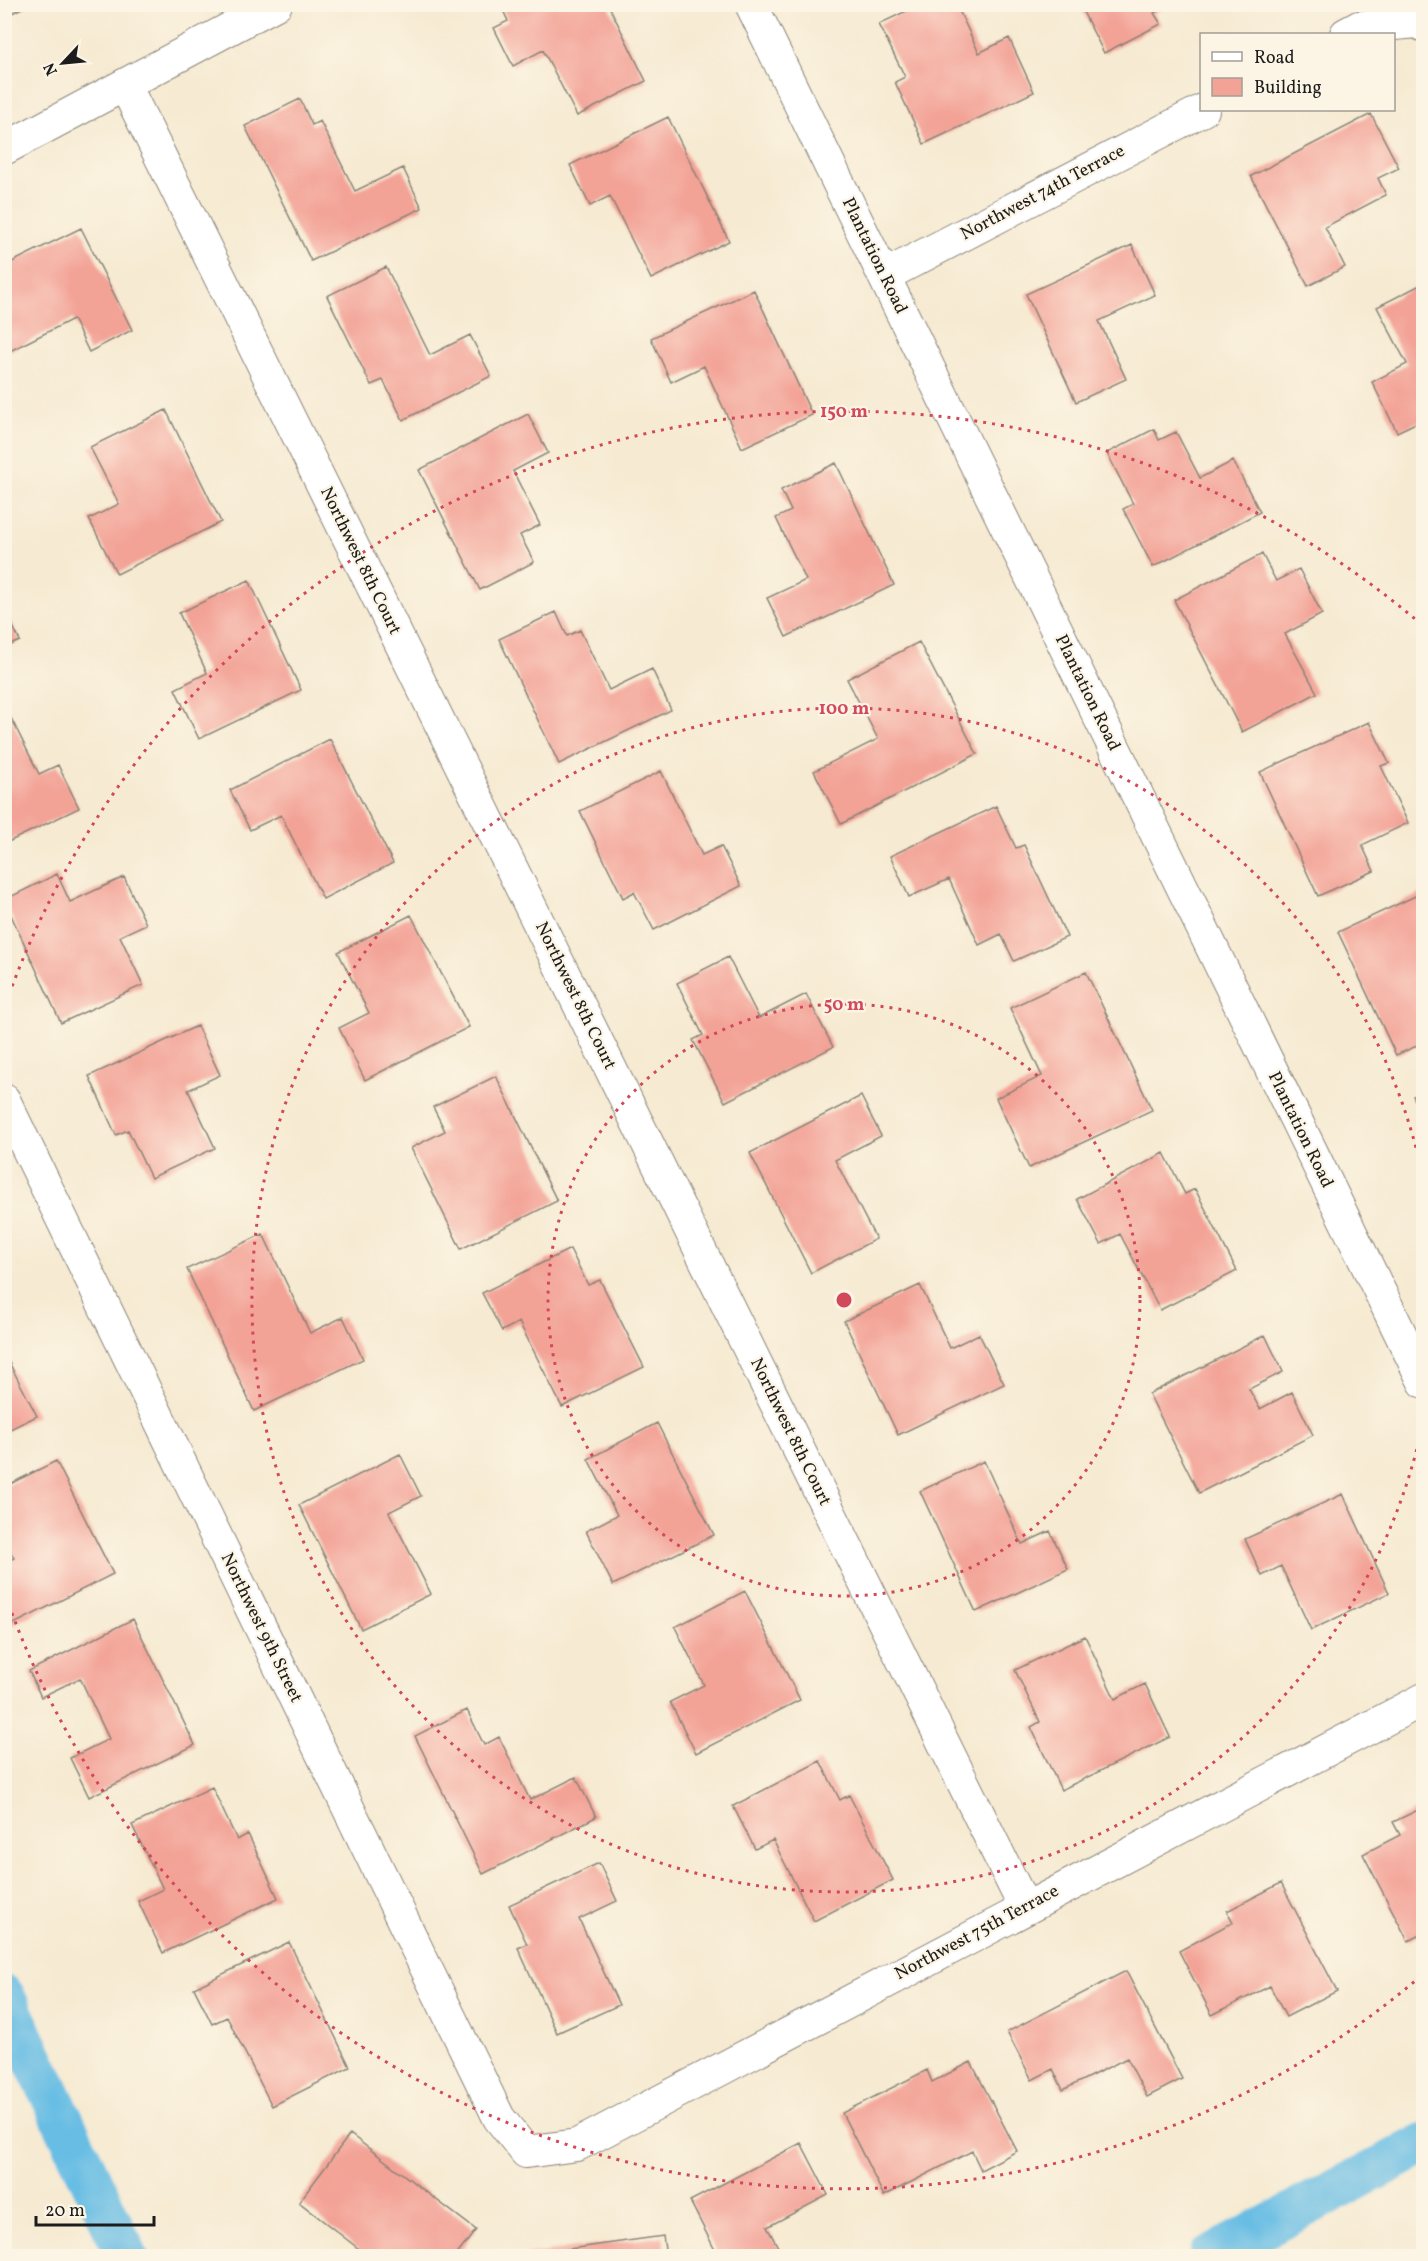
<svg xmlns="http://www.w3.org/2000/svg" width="1428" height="2261" font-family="Vollkorn,serif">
  <rect width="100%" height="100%" fill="#fcf5e5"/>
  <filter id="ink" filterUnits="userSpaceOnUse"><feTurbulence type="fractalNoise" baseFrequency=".0167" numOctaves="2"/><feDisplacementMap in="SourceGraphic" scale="12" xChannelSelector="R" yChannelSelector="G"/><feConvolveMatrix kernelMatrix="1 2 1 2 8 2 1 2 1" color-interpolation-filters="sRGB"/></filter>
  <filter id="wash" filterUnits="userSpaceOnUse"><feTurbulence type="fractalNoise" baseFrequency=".008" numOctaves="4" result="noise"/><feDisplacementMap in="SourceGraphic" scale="24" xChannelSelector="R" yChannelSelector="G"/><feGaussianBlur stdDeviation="1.35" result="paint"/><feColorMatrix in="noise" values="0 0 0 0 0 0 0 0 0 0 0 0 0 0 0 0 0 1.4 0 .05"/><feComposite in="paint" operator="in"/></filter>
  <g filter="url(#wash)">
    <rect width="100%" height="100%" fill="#f6ead2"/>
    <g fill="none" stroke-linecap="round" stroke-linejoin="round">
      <path stroke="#68bde4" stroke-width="42" d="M4,1996L127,2256
        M1210,2256L1424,2144"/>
    </g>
    <g id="blocks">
      <path fill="#f3a296" d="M4,4H30L8,15Z
        M500,4H608L646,81L577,116L543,50L513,66L494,28L508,21Z
        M921,4H956L979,53L1009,38L1034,92L924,144L895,82L905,77L879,24Z
        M1079,4H1172L1154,13L1161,24L1104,53Z
        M300,99L312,125L320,121L355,191L403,168L422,208L311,261L245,126Z
        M1371,114L1399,168L1378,178L1386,195L1325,227L1345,267L1308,286L1251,176Z
        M668,117L729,241L651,279L610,196L590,206L570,165Z
        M81,228L132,330L89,352L73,319L4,354V266Z
        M1132,245L1155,295L1099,321L1126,379L1076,402L1026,294Z
        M386,267L430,355L470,335L491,376L403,420L383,380L371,385L327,296Z
        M1424,283V419L1397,432L1372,382L1407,364L1377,307Z
        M754,290L812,415L742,448L704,366L671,382L651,338Z
        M166,410L221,522L117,574L89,519L119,504L90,447Z
        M528,414L548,453L513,471L540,525L520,535L534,562L480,590L419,470Z
        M1154,429L1159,440L1176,432L1200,478L1233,461L1260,512L1153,567L1123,509L1133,504L1107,453Z
        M836,463L894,585L786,637L767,598L806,580L776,518L791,511L781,490Z
        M1262,554L1276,581L1299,569L1322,614L1285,634L1317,693L1242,732L1174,600Z
        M249,580L301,690L199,739L175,689L207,673L179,613Z
        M4,608L20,641L4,648Z
        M556,612L567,636L580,630L609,690L652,669L671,710L559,764L499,639Z
        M919,642L977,754L841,824L814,771L878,739L847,679Z
        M4,704L39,774L58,765L79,808L4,844Z
        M1369,722L1389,763L1381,766L1408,823L1362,845L1374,871L1318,896L1260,772Z
        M330,739L393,863L323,899L281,815L250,830L230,790Z
        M661,771L702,855L721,846L741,886L654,930L634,892L623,898L580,811Z
        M996,806L1016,848L1024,845L1067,937L1014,961L1001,934L979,945L949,879L909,897L890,856Z
        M57,874L70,902L124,877L146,924L120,936L143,985L61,1023L4,900Z
        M1424,892V1043L1396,1055L1338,932Z
        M411,915L469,1027L365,1080L339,1028L369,1013L338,952Z
        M728,957L759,1018L806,994L833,1047L725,1102L693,1040L703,1035L677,983Z
        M1086,972L1152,1110L1029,1168L996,1098L1042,1076L1010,1008Z
        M197,1026L220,1075L188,1090L215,1148L151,1178L128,1130L116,1135L89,1076Z
        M496,1076L557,1201L461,1249L411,1148L445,1131L433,1107Z
        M1424,1091V1118L1413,1096Z
        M861,1096L881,1136L835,1160L876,1239L811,1273L750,1153Z
        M1164,1153L1185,1194L1195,1189L1237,1271L1160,1310L1120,1234L1101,1244L1077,1199Z
        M263,1234L310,1333L343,1317L363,1359L254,1411L187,1269Z
        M570,1249L588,1285L600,1280L644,1367L562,1407L519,1322L502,1331L482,1293Z
        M920,1285L950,1348L979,1334L1004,1384L898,1435L844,1321Z
        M1265,1335L1283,1372L1249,1389L1260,1409L1292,1392L1313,1435L1199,1493L1149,1394Z
        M4,1353L37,1416L4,1432Z
        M657,1423L714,1535L613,1585L586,1531L617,1515L588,1459Z
        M400,1454L421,1496L389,1512L431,1594L361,1629L299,1505Z
        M56,1461L113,1574L10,1626L4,1614V1563L14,1558L4,1540V1487Z
        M984,1461L1022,1544L1050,1531L1068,1569L976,1612L920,1491Z
        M1343,1494L1389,1593L1311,1630L1281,1566L1262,1576L1245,1539Z
        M745,1591L800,1700L696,1753L670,1702L704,1685L675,1627Z
        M133,1619L195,1745L89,1797L70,1758L109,1739L80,1678L41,1697L29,1671Z
        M1085,1636L1115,1699L1145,1684L1170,1737L1061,1790L1031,1727L1040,1722L1015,1670Z
        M467,1710L484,1745L499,1737L530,1800L576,1777L596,1817L483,1874L415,1736Z
        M820,1761L840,1800L849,1795L893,1880L814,1921L773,1840L755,1849L733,1806Z
        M212,1787L237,1840L248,1834L278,1898L163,1953L138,1901L163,1889L132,1825Z
        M1424,1807V1933L1408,1941L1363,1854L1400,1835L1393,1822Z
        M599,1863L617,1901L579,1919L619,2005L557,2033L518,1948L527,1944L509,1905Z
        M1281,1883L1337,1991L1286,2017L1270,1986L1212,2015L1179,1951L1233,1922L1227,1911Z
        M289,1942L350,2067L272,2106L227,2017L212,2024L194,1988Z
        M1126,1971L1182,2079L1147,2097L1127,2058L1063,2090L1053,2069L1032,2080L1007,2032Z
        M971,2062L1017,2151L981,2170L972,2151L884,2196L842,2113L927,2070L932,2082Z
        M350,2134L476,2230L456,2256H353L359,2249L299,2202Z
        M801,2143L828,2195L767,2227L783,2256H718L690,2201Z
        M663,2236L666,2256H526V2255Z"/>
    </g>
  </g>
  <g filter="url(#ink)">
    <use href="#blocks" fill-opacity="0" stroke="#898377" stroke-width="1.5"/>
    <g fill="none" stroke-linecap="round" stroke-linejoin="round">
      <g stroke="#898377" stroke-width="34">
        <path id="minor" d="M751,4L1424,1382
          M1346,34L1359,27L1418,22L1424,26
          M125,85L1025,1908
          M4,149L276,4
          M884,276L1203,110
          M4,1100L499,2118L526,2152L577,2145L1424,1699"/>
      </g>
      <use href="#minor" stroke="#fff" stroke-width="32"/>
    </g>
  </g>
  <g fill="none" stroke="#d1495b" stroke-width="3" stroke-dasharray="3 6">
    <circle cx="844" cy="1300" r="296"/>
    <path d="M1423 1423A592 592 0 1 1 1423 1177"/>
    <path d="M1421 1976A889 889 0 0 1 6 1597M6 1003A889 889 0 0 1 1421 624"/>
  </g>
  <g text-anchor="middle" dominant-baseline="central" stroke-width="4.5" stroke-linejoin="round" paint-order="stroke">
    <g font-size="18" fill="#1c1c1c" stroke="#fcf5e5">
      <text transform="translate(1043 193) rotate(-28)">Northwest 74th Terrace</text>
      <text transform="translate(874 256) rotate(64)">Plantation Road</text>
      <text transform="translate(360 561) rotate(64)">Northwest 8th Court</text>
      <text transform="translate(1087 693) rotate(64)">Plantation Road</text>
      <text transform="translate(575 996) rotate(64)">Northwest 8th Court</text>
      <text transform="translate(1300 1130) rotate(64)">Plantation Road</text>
      <text transform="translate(790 1432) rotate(64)">Northwest 8th Court</text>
      <text transform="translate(261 1628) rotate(64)">Northwest 9th Street</text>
      <text transform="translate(977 1933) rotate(-28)">Northwest 75th Terrace</text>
    </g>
  </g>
  <circle cx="844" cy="1300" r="9" fill="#d1495b" stroke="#fcf5e5" stroke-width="3"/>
  <g font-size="18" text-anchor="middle" font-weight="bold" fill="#d1495b" stroke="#fcf5e5" stroke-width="4.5" stroke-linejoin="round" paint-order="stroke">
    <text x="844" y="417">150 m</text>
    <text x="844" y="714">100 m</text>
    <text x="844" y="1010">50 m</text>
  </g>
  <rect width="1428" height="2261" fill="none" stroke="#fcf5e5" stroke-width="24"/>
  <rect x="1200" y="33" width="195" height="78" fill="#fcf5e5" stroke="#a29e95" stroke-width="1.5"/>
  <rect x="1212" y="52" width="30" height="9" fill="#ffffff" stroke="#a29e95" stroke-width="1.5"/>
  <text x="1254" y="63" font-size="18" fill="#1c1c1c">Road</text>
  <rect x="1212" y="78" width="30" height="18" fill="#f3a296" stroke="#a29e95" stroke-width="1.5"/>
  <text x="1254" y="93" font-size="18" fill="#1c1c1c">Building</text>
  <g transform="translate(63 63) rotate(244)" stroke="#fcf5e5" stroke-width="4.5" paint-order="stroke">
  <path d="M0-4.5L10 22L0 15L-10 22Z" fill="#1c1c1c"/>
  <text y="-9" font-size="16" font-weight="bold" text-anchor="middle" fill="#1c1c1c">N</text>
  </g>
  <path d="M36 2216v9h118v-9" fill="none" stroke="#1c1c1c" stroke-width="3"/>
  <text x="45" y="2216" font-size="18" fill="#1c1c1c" stroke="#fcf5e5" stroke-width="4.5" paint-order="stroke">20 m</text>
</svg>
